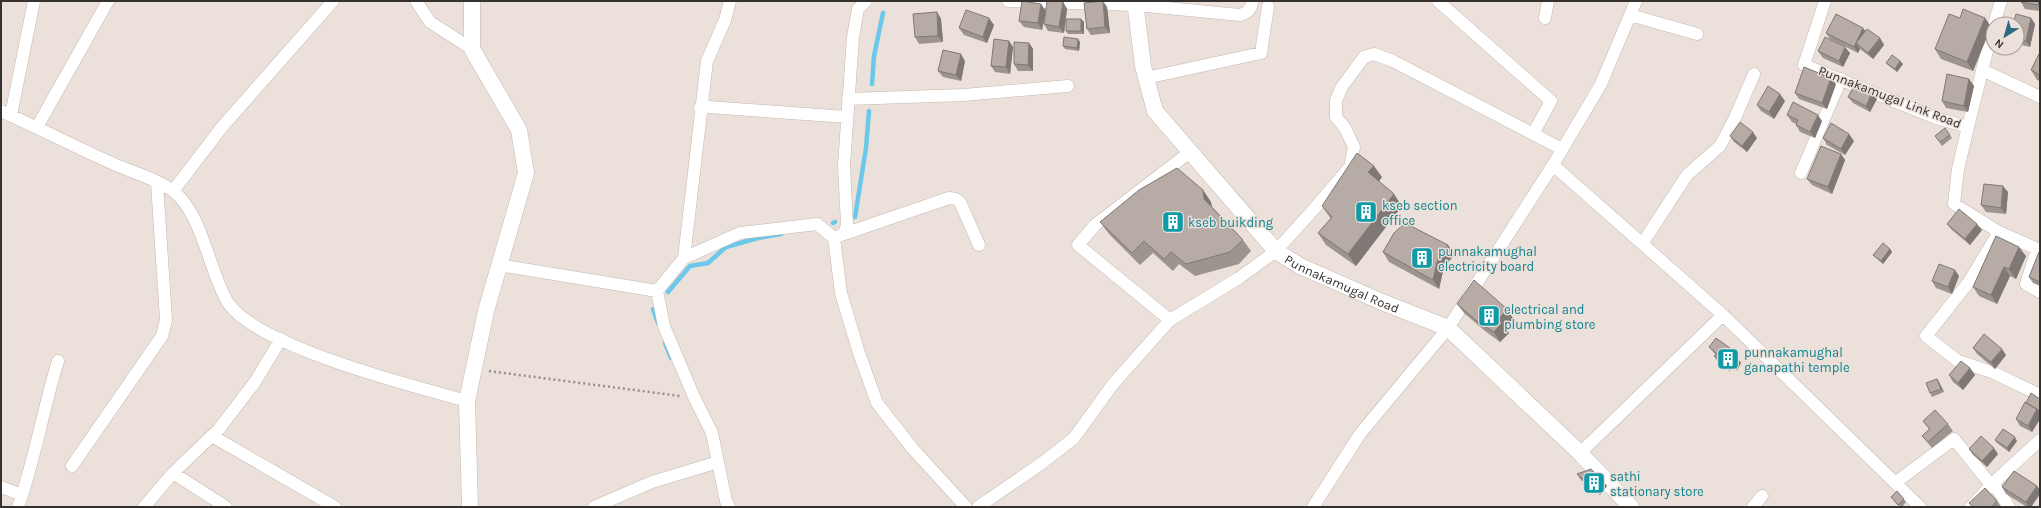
<svg xmlns="http://www.w3.org/2000/svg" width="2041" height="508" font-family="Karla,sans-serif">
  <rect width="100%" height="100%" fill="#ece1da"/>
  <g fill="none" stroke-linecap="round" stroke-linejoin="round">
    <path stroke="#6bc8eb" stroke-width="4.5" d="M872,84L874,56L883,13
      M855,217L866,148L869,111
      M833,223L835,222
      M668,292L690,266L708,263L726,247L758,238L781,234
      M653,309L658,323
      M665,343L671,358"/>
    <g stroke="#c3b8b1" stroke-width="13">
      <path id="minor" d="M416,1L430,22L472,49
        M730,1L725,20L707,61L684,258L740,233L817,224L834,238L841,293L859,353L877,403L913,449L966,507
        M1008,1L1136,5L1240,15C1247,13 1252,9 1252,1
        M1438,1L1551,101L1533,134
        M1825,1L1804,65L1936,118L1968,127L1958,169L1954,204L1999,232L2040,250
        M1630,15L1697,34
        M1545,18L1548,1
        M1994,24L2001,1
        M1982,70L2040,97
        M1146,78L1261,53L1268,6
        M848,99L964,95L1068,86
        M700,108L708,107L847,117
        M1,111C39,128 77,148 116,165C135,173 157,179 173,191C202,213 209,270 227,301C253,346 416,387 467,401
        M11,115L34,1
        M37,127L108,1
        M1968,127L1993,27
        M1553,165L1723,315L1920,507
        M1801,173L1841,79
        M173,191L222,127L333,1
        M1999,232L1968,283L1926,336L1958,361L1992,372L2040,395
        M844,234L949,198L956,199L960,202L979,245
        M834,238L844,234L847,225L844,165L853,37L858,9L866,1
        M1642,244L1687,175L1720,146L1734,120L1754,74
        M2037,249L2026,284L2040,292
        M684,258L657,291L664,326L694,397L712,433L726,501L729,507
        M499,265L657,291
        M1170,320L1078,245L1095,225L1190,152
        M212,436L335,507
        M1580,453L1723,315
        M72,466L162,336L166,320L157,183
        M173,473L226,507
        M1895,483L1954,439L1991,485L2040,440
        M1,487L22,495
        M18,507C35,460 43,409 58,361
        M144,507L173,473L219,429L255,382L281,339
        M594,507L652,482L718,462
        M978,507L1042,463L1074,438L1113,384L1170,320L1239,278L1276,251L1314,209L1350,167L1354,147L1345,128L1336,117V101L1341,88L1364,57L1374,54L1393,61L1562,149
        M1313,507L1360,434L1448,328L1553,165L1601,84L1636,1
        M1753,507L1762,496
        M1971,507L1991,485L1998,490L2009,507"/>
    </g>
    <g stroke="#c3b8b1" stroke-width="17">
      <g id="tertiary">
        <path id="s1" d="M1135,1L1143,66L1155,111L1276,251L1300,266L1382,302L1448,328L1580,453L1631,507"/>
        <path d="M470,507L467,401L486,311L526,173L519,130L472,49V1"/>
      </g>
    </g>
    <path stroke="#968e89" stroke-width="2.5" stroke-dasharray="2 3" stroke-linecap="butt" d="M489,371L680,396"/>
    <use href="#minor" stroke="#fff" stroke-width="12"/>
    <use href="#tertiary" stroke="#fff" stroke-width="16"/>
  </g>
  <path fill="#9d948e" d="M2040,1V11L2025,9L2021,2Z
    M1063,2L1067,9L1064,33L1048,31L1044,24L1045,14L1042,30L1024,27L1019,21L1046,11Z
    M1107,7L1110,33L1091,35L1087,29Z
    M937,12L941,19L943,42L919,44L915,37Z
    M1960,18H1985L1991,27L1973,71L1941,59L1935,49Z
    M2031,18L2035,24L2030,47L2017,44V24Z
    M1081,19L1084,22V34H1068L1066,31Z
    M994,25L987,43L964,35L959,28Z
    M1865,31L1880,38L1884,45L1873,59L1860,49L1858,53L1830,39L1826,33Z
    M1009,41L1013,47L1010,74L995,72L991,66Z
    M1080,42L1079,51L1065,49L1063,46Z
    M1029,43L1033,49V71H1018L1014,64Z
    M1818,51L1850,53L1843,67L1823,58Z
    M2040,52V81L2037,80L2031,70Z
    M965,61L961,81L943,77L938,71Z
    M1900,61L1903,64L1897,72L1889,66L1886,63Z
    M1969,79L1974,86L1968,112L1946,108L1942,101Z
    M1836,84L1827,109L1799,99L1795,93Z
    M1848,97L1877,99L1870,112L1853,103Z
    M1785,101L1774,119L1761,111L1757,105Z
    M1787,115L1822,121L1815,138L1800,132L1796,125V124L1792,122Z
    M1945,128L1952,138L1942,146L1935,136Z
    M1730,136L1757,138L1747,152L1734,142Z
    M1823,138L1854,141L1845,155L1827,145Z
    M1841,154L1845,160L1832,194L1812,185L1807,179Z
    M1382,177L1379,181L1402,206L1356,266L1326,245L1318,233L1331,219L1322,206Z
    M1203,190L1211,202L1212,207L1243,240L1251,251L1239,264L1195,276L1179,264L1173,271L1153,253L1140,265L1109,234L1100,222Z
    M2008,192L2006,214L1986,212L1981,205Z
    M1947,224L1982,230L1970,245L1952,230Z
    M1996,236L2026,256L2016,279L2010,276L1997,304L1979,296L1973,287Z
    M1890,249L1892,252L1883,264L1876,258L1873,255Z
    M1383,252L1455,254L1444,267L1439,289L1389,262Z
    M2040,252V286L2033,283L2029,277Z
    M1959,276L1952,294L1936,288L1932,281Z
    M1457,304L1513,318L1506,328L1509,333L1500,342L1485,331L1464,313Z
    M1709,347L1735,354L1734,355L1741,363L1737,370L1731,367L1730,371L1719,363L1714,356L1716,355L1714,353Z
    M1973,348L2006,355L1995,369L1977,354Z
    M1970,368L1975,375L1963,390L1953,382L1949,375Z
    M1937,379L1939,382L1944,392L1932,397L1930,393Z
    M2040,399V413H2039L2040,419L2032,432L2020,426L2016,419Z
    M1923,421L1948,424L1953,431L1932,448L1922,436L1929,429Z
    M1995,440L2017,441L2009,452L1997,443Z
    M1969,449L1998,454L1987,467L1973,455Z
    M1577,474L1602,480L1607,486L1600,495L1581,480Z
    M2002,487L2040,494L2031,507H2027L2006,494Z
    M1891,497L1904,499L1906,502L1902,507H1900Z
    M1997,501L2001,507H1972L1969,503Z"/>
  <path fill="#7f7874" d="M1103,1L1107,7L1110,33L1105,27Z
    M2039,1H2040V8L2038,5Z
    M1063,2L1067,9L1064,33L1059,27Z
    M1041,4L1046,11L1042,30L1038,23Z
    M937,12L941,19L943,42L938,36Z
    M989,18L994,25L987,43L983,37Z
    M1985,18L1991,27L1973,71L1967,62Z
    M2031,18L2035,24L2030,47L2026,41Z
    M1081,19L1084,22V34L1081,31Z
    M1863,28L1868,34L1856,43L1860,49L1858,53L1854,47Z
    M1880,38L1884,45L1873,59L1868,53Z
    M1078,39L1080,42L1079,51L1077,48Z
    M1009,41L1013,47L1010,74L1006,67Z
    M1029,43L1033,49V71L1028,65Z
    M1845,47L1850,53L1843,67L1839,61Z
    M961,54L965,61L961,81L956,75Z
    M1900,61L1903,64L1897,72L1895,69Z
    M1831,78L1836,84L1827,109L1822,103Z
    M1969,79L1974,86L1968,112L1964,106Z
    M1872,93L1877,99L1870,112L1866,106Z
    M1780,94L1785,101L1774,119L1769,112Z
    M1818,115L1822,121L1815,138L1810,132Z
    M1753,132L1757,138L1747,152L1742,146Z
    M1849,134L1854,141L1845,155L1841,149Z
    M1841,154L1845,160L1832,194L1828,187Z
    M1374,166L1382,177L1377,184L1368,172Z
    M2003,186L2008,192L2006,214L2001,208Z
    M1203,190L1211,202L1212,210L1204,199Z
    M1394,194L1402,206L1356,266L1348,254Z
    M1977,224L1982,230L1970,245L1965,239Z
    M1448,245L1455,254L1444,267L1439,289L1433,280L1438,258Z
    M2019,247L2026,256L2016,279L2009,269Z
    M1890,249L1892,252L1883,264L1881,261Z
    M2004,267L2010,276L1997,304L1991,295Z
    M1955,270L1959,276L1952,294L1948,287Z
    M1507,309L1513,318L1506,328L1509,333L1500,342L1494,332L1499,319Z
    M1730,348L1735,354L1733,357L1728,351Z
    M2002,349L2006,355L1995,369L1991,362Z
    M1736,356L1741,363L1737,370L1732,364Z
    M1726,360L1731,367L1730,371L1726,364Z
    M1970,368L1975,375L1963,390L1958,383Z
    M1937,379L1939,382L1944,392L1941,389Z
    M2037,409L2040,413V419L2032,432L2028,426Z
    M2015,437L2017,441L2009,452L2007,448Z
    M1994,448L1998,454L1987,467L1982,461Z
    M1602,480L1607,486L1600,495L1596,489Z
    M2037,486L2040,490V494L2031,507H2029L2026,502Z"/>
  <path fill="#b6aca5" stroke="#7f7874" d="M1022,1L1041,4L1038,23L1019,21Z
    M1047,1H1054L1063,2L1059,27L1044,24Z
    M1103,1L1105,27L1087,29L1084,3Z
    M2021,1H2039L2038,5L2021,2Z
    M1963,9L1985,18L1967,62L1935,49L1949,14L1960,18Z
    M966,10L989,18L983,37L959,28Z
    M937,12L938,36L915,37L913,14Z
    M1836,14L1863,28L1854,47L1826,33Z
    M2016,14L2031,18L2026,41L2017,39V24H2013Z
    M1066,19H1081V31H1066Z
    M1867,29L1880,38L1868,53L1856,43Z
    M1064,37L1078,39L1077,48L1063,46Z
    M1825,37L1845,47L1839,61L1818,51Z
    M994,39L1009,41L1006,67L991,66Z
    M1014,42L1029,43L1028,65L1014,64Z
    M943,50L961,54L956,75L938,71Z
    M2040,52V75L2031,70Z
    M1892,55L1900,61L1895,69L1886,63Z
    M1804,67L1831,78L1822,103L1795,93Z
    M1947,74L1969,79L1964,106L1942,101Z
    M1855,84L1872,93L1866,106L1848,97Z
    M1768,86L1780,94L1769,112L1757,105Z
    M1793,102L1818,115L1810,132L1796,125L1798,120L1787,115Z
    M1740,122L1753,132L1742,146L1730,136Z
    M1831,123L1849,134L1841,149L1823,138Z
    M1945,128L1950,135L1940,142L1935,136Z
    M1821,146L1841,154L1828,187L1807,179Z
    M1357,153L1374,166L1368,172L1394,194L1348,254L1318,233L1332,217L1322,206Z
    M1177,168L1203,190L1204,199L1243,240L1230,252L1186,264L1171,252L1164,259L1144,241L1132,253L1100,222L1139,190Z
    M1984,184L2003,186L2001,208L1981,205Z
    M1959,209L1977,224L1965,239L1947,224Z
    M1405,223L1448,245L1438,258L1433,280L1383,252L1394,233Z
    M1996,236L2019,247L2009,269L2004,267L1991,295L1973,287Z
    M1883,243L1890,249L1881,261L1873,255Z
    M2039,252H2040V282L2029,277Z
    M1939,264L1955,270L1948,287L1932,281Z
    M1474,280L1507,309L1499,319L1502,323L1494,332L1478,322L1457,304Z
    M1984,334L2002,349L1991,362L1973,348Z
    M1716,338L1730,348L1728,351L1736,356L1732,364L1726,360V364L1714,356L1717,354L1709,347Z
    M1961,361L1970,368L1958,383L1949,375Z
    M1937,379L1941,389L1930,393L1926,383Z
    M2031,393L2040,399V411L2026,403Z
    M2025,402L2037,409L2028,426L2016,419Z
    M1935,410L1948,424L1928,442L1922,436L1930,429L1923,421Z
    M2003,429L2015,437L2007,448L1995,440Z
    M1981,436L1994,448L1982,461L1969,449Z
    M1591,469L1602,480L1596,489L1577,474Z
    M2014,471L2037,486L2026,502L2002,487Z
    M1985,488L1997,501L1991,507H1973L1969,503Z
    M1897,491L1904,499L1898,505L1891,497Z"/>
  <defs>
    <g id="building-square" transform="scale(1.15)"><rect x="-9" y="-9" width="18" height="18" rx="4" fill="#0f9aa8" stroke="#ece1da"/><path d="M-4-6H4V6H1V3H-1V6H-4ZM-2.5-4.3h1.7v1.8h-1.7ZM.8-4.3h1.7v1.8H.8ZM-2.5-1h1.7V.8h-1.7ZM.8-1h1.7V.8H.8Z" fill="#fff"/></g>
  </defs>
  <g fill-rule="evenodd">
    <use href="#building-square" x="1366" y="212"/>
    <use href="#building-square" x="1173" y="222"/>
    <use href="#building-square" x="1422" y="258"/>
    <use href="#building-square" x="1489" y="316"/>
    <use href="#building-square" x="1728" y="359"/>
    <use href="#building-square" x="1594" y="483"/>
  </g>
  <g text-anchor="middle" dominant-baseline="central" stroke-width="3" stroke-linejoin="round" paint-order="stroke">
    <g font-size="13" fill="#35312e" stroke="#ece1da">
      <text transform="translate(1890 97) rotate(21)">Punnakamugal Link Road</text>
      <text stroke="none"><textPath href="#s1" startOffset="371">Punnakamugal Road</textPath></text>
    </g>
    <g font-size="13" fill="#0d838f" stroke="#ece1da" text-anchor="start">
      <text x="1382" y="205">kseb section<tspan x="1382" dy="15">office</tspan></text>
      <text x="1188" y="222">kseb buikding</text>
      <text x="1438" y="251">punnakamughal<tspan x="1438" dy="15">electricity board</tspan></text>
      <text x="1504" y="309">electrical and<tspan x="1504" dy="15">plumbing store</tspan></text>
      <text x="1744" y="352">punnakamughal<tspan x="1744" dy="15">ganapathi temple</tspan></text>
      <text x="1610" y="476">sathi<tspan x="1610" dy="15">stationary store</tspan></text>
    </g>
  </g>
  <rect width="2041" height="508" fill="none" stroke="#35312e" stroke-width="4"/>
  <g transform="translate(2005 36) rotate(217)"><circle r="19" fill="#ece1da" stroke="#a39b95"/>
  <path d="M0-3L7 15L0 10L-7 15Z" fill="#2f6a82"/>
  <text y="-6" font-size="11" font-weight="bold" text-anchor="middle" fill="#35312e">N</text>
  </g>
</svg>
